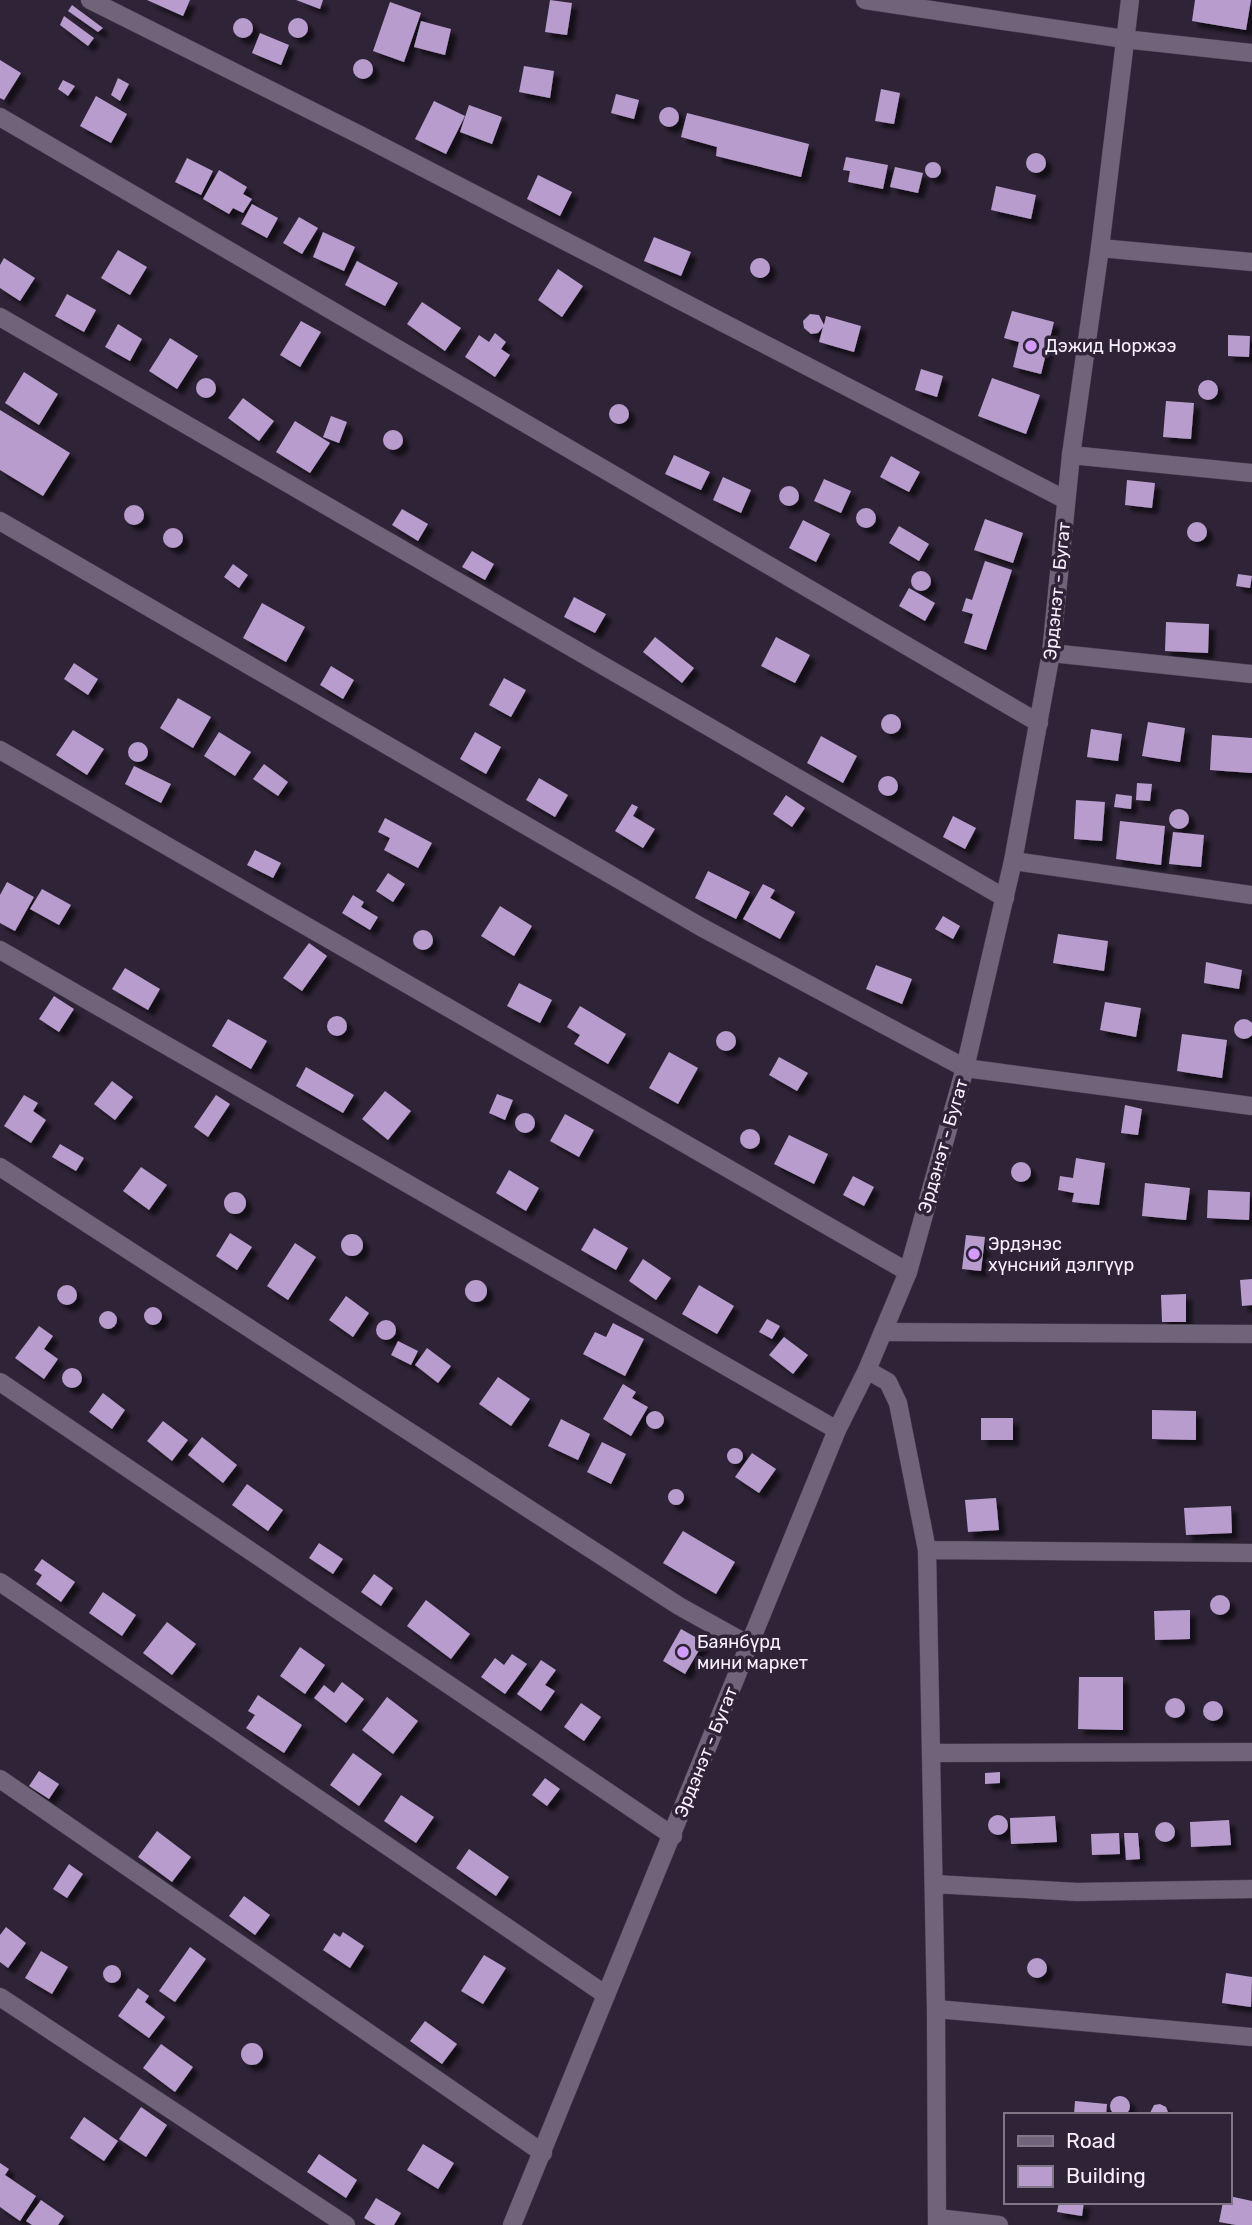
<svg xmlns="http://www.w3.org/2000/svg" width="1252" height="2225" font-family="Rubik,sans-serif">
  <defs>
    <filter id="shadow"><feDropShadow dx="6" dy="6" stdDeviation="2" flood-color="#0009"/></filter>
  </defs>
  <rect width="100%" height="100%" fill="#2f2437"/>
  <path fill="#b89cce" filter="url(#shadow)" d="M147,0H190L183,16Z
    M296,0H323L320,9Z
    M550,0L572,3L567,35L545,32Z
    M1195,0H1251L1246,30L1192,21Z
    M390,2L421,13L404,62L373,51Z
    M72,5L103,28L98,32L68,11Z
    M64,16L94,38L88,46L60,25Z
    M233 28a10 10 0 1 1 20 0a10 10 0 1 1-20 0Z
    M288 28a10 10 0 1 1 20 0a10 10 0 1 1-20 0Z
    M421,21L451,29L445,55L414,47Z
    M260,33L289,45L281,65L252,53Z
    M353 69a10 10 0 1 1 20 0a10 10 0 1 1-20 0Z
    M0,60L21,73L4,100L0,98Z
    M524,66L554,71L550,98L519,92Z
    M118,78L129,84L120,101L111,95Z
    M63,80L75,86L68,96L58,89Z
    M881,89L900,93L894,124L875,121Z
    M616,94L639,100L634,119L611,113Z
    M96,96L127,114L111,143L80,126Z
    M434,101L465,116L446,154L415,139Z
    M469,105L502,117L492,144L460,132Z
    M659 117a10 10 0 1 1 20 0a10 10 0 1 1-20 0Z
    M687,113L809,144L801,177L716,156L717,147L681,137Z
    M1026 163a10 10 0 1 1 20 0a10 10 0 1 1-20 0Z
    M846,157L888,165L883,189L848,182L850,171L843,170Z
    M187,158L213,171L201,195L175,182Z
    M925 170a8 8 0 1 1 16 0a8 8 0 1 1-16 0Z
    M895,167L923,173L918,193L890,187Z
    M219,170L247,187L243,194L252,199L243,213L233,208L229,214L203,199Z
    M538,175L572,192L560,216L527,199Z
    M996,186L1036,195L1031,219L991,210Z
    M252,204L278,218L267,238L241,224Z
    M299,217L318,228L302,254L283,243Z
    M323,232L355,247L344,271L313,257Z
    M654,237L691,252L681,276L644,261Z
    M118,250L147,267L130,295L101,278Z
    M750 268a10 10 0 1 1 20 0a10 10 0 1 1-20 0Z
    M4,258L35,278L20,301L0,288V265Z
    M357,261L398,283L385,306L345,285Z
    M558,269L583,286L562,317L538,300Z
    M67,294L96,310L84,332L55,316Z
    M422,302L461,328L445,351L407,324Z
    M1012,311L1054,322L1041,374L1013,367L1019,342L1004,338Z
    M810,314L819,315L824,325L826,316L861,326L854,352L819,342L823,327L818,333L811,334L804,328L803,321Z
    M301,321L321,332L300,367L280,355Z
    M118,324L142,339L130,361L105,347Z
    M495,333L506,342L501,349L510,355L495,377L465,357L479,335L489,342Z
    M1228,335L1250,336L1249,357L1228,356Z
    M170,338L198,356L177,389L149,371Z
    M921,369L943,376L937,397L915,390Z
    M24,372L58,394L39,425L5,403Z
    M196 388a10 10 0 1 1 20 0a10 10 0 1 1-20 0Z
    M992,378L1040,395L1026,434L978,416Z
    M1198 390a10 10 0 1 1 20 0a10 10 0 1 1-20 0Z
    M243,398L274,421L259,441L228,418Z
    M1166,401L1194,403L1191,439L1163,437Z
    M609 414a10 10 0 1 1 20 0a10 10 0 1 1-20 0Z
    M0,410L70,453L43,496L0,470Z
    M331,416L347,422L339,443L323,437Z
    M295,421L330,443L310,473L276,452Z
    M383 440a10 10 0 1 1 20 0a10 10 0 1 1-20 0Z
    M674,455L710,472L701,490L665,474Z
    M891,456L920,472L909,492L880,477Z
    M723,477L751,490L741,513L713,500Z
    M824,479L851,491L841,513L814,501Z
    M1127,480L1155,483L1152,508L1125,505Z
    M779 496a10 10 0 1 1 20 0a10 10 0 1 1-20 0Z
    M124 515a10 10 0 1 1 20 0a10 10 0 1 1-20 0Z
    M856 518a10 10 0 1 1 20 0a10 10 0 1 1-20 0Z
    M402,509L428,524L418,541L392,525Z
    M985,519L1023,533L1013,563L974,550Z
    M803,520L830,534L816,562L789,548Z
    M1187 532a10 10 0 1 1 20 0a10 10 0 1 1-20 0Z
    M899,526L929,544L919,561L889,543Z
    M163 538a10 10 0 1 1 20 0a10 10 0 1 1-20 0Z
    M472,551L494,564L485,580L462,567Z
    M985,561L1012,570L986,650L964,643L973,614L962,611L966,598L972,600Z
    M233,564L248,575L239,588L224,577Z
    M911 581a10 10 0 1 1 20 0a10 10 0 1 1-20 0Z
    M1238,574L1252,576L1250,588L1236,586Z
    M909,588L935,603L925,621L899,606Z
    M574,597L606,614L595,633L564,617Z
    M262,603L305,627L286,662L243,638Z
    M1166,622L1209,624L1208,653L1165,651Z
    M655,637L694,668L682,683L643,652Z
    M776,637L810,655L795,683L761,666Z
    M74,663L98,679L88,695L64,679Z
    M331,666L354,680L343,699L320,685Z
    M504,678L526,690L511,717L489,705Z
    M178,698L211,717L193,748L160,728Z
    M881 724a10 10 0 1 1 20 0a10 10 0 1 1-20 0Z
    M1148,722L1185,728L1180,762L1142,756Z
    M1091,729L1122,734L1118,761L1087,757Z
    M73,730L104,749L87,775L56,755Z
    M219,732L251,752L235,776L204,756Z
    M475,732L501,747L486,774L460,759Z
    M1212,735L1252,738V773L1210,770Z
    M821,736L857,756L843,783L807,763Z
    M128 752a10 10 0 1 1 20 0a10 10 0 1 1-20 0Z
    M264,764L288,782L278,796L253,779Z
    M134,766L171,784L161,803L125,784Z
    M878 786a10 10 0 1 1 20 0a10 10 0 1 1-20 0Z
    M539,778L568,795L555,817L526,800Z
    M1137,783L1152,784L1150,801L1136,800Z
    M1116,794L1132,796L1131,809L1114,807Z
    M786,795L805,808L792,827L773,814Z
    M1076,800L1105,802L1102,841L1074,839Z
    M632,804L638,807L633,816L655,829L643,848L615,831Z
    M1169 819a10 10 0 1 1 20 0a10 10 0 1 1-20 0Z
    M953,816L976,828L965,849L943,837Z
    M385,818L432,843L418,868L384,850L390,838L378,832Z
    M1120,821L1165,826L1161,865L1116,859Z
    M1173,832L1204,835L1201,867L1169,864Z
    M255,850L281,863L273,878L247,865Z
    M708,871L750,892L736,919L695,898Z
    M388,873L405,884L393,902L376,891Z
    M7,882L34,897L15,931L0,923V895Z
    M763,884L775,890L770,898L795,912L780,939L743,919Z
    M42,889L71,905L59,925L30,909Z
    M353,895L364,902L361,907L378,917L370,930L342,913Z
    M500,906L532,926L514,956L481,936Z
    M943,916L960,926L953,939L935,929Z
    M413 940a10 10 0 1 1 20 0a10 10 0 1 1-20 0Z
    M1058,934L1108,941L1104,971L1053,963Z
    M309,943L327,956L302,991L283,978Z
    M1206,962L1242,970L1239,989L1204,983Z
    M876,965L912,979L902,1004L866,989Z
    M125,968L160,989L148,1010L112,989Z
    M519,983L552,1000L540,1023L507,1006Z
    M54,996L74,1009L59,1032L39,1019Z
    M1105,1002L1141,1008L1136,1037L1100,1030Z
    M580,1006L626,1034L608,1064L574,1044L580,1035L567,1027Z
    M327 1026a10 10 0 1 1 20 0a10 10 0 1 1-20 0Z
    M228,1019L267,1041L251,1069L212,1046Z
    M1234 1029a10 10 0 1 1 20 0a10 10 0 1 1-20 0Z
    M716 1041a10 10 0 1 1 20 0a10 10 0 1 1-20 0Z
    M1182,1034L1227,1040L1222,1078L1177,1071Z
    M669,1052L698,1068L678,1104L649,1088Z
    M779,1057L808,1073L797,1091L769,1075Z
    M306,1067L354,1095L343,1113L296,1086Z
    M112,1081L133,1097L115,1120L94,1104Z
    M385,1091L411,1111L388,1140L362,1119Z
    M497,1094L513,1100L505,1120L489,1113Z
    M24,1095L38,1103L33,1111L46,1120L31,1143L4,1126Z
    M216,1095L230,1104L208,1137L194,1127Z
    M1125,1105L1142,1109L1138,1135L1121,1133Z
    M515 1123a10 10 0 1 1 20 0a10 10 0 1 1-20 0Z
    M565,1114L594,1130L579,1157L550,1141Z
    M740 1139a10 10 0 1 1 20 0a10 10 0 1 1-20 0Z
    M789,1135L828,1154L814,1184L774,1164Z
    M60,1144L84,1158L76,1171L52,1157Z
    M1076,1158L1105,1163L1099,1205L1072,1202L1074,1193L1058,1190L1060,1176L1073,1178Z
    M1011 1172a10 10 0 1 1 20 0a10 10 0 1 1-20 0Z
    M141,1167L167,1185L149,1210L123,1191Z
    M509,1170L539,1188L526,1211L496,1193Z
    M853,1176L874,1187L864,1206L843,1195Z
    M1145,1183L1190,1188L1186,1220L1142,1216Z
    M1208,1190L1250,1192L1249,1220L1207,1218Z
    M224 1203a11 11 0 1 1 22 0a11 11 0 1 1-22 0Z
    M594,1228L628,1248L616,1270L581,1250Z
    M230,1233L252,1247L237,1270L216,1256Z
    M341 1245a11 11 0 1 1 22 0a11 11 0 1 1-22 0Z
    M966,1235L985,1237L981,1271L962,1269Z
    M295,1243L316,1257L288,1300L267,1286Z
    M643,1259L671,1278L656,1300L629,1281Z
    M1252,1279V1305L1242,1306L1240,1280Z
    M465 1291a11 11 0 1 1 22 0a11 11 0 1 1-22 0Z
    M57 1295a10 10 0 1 1 20 0a10 10 0 1 1-20 0Z
    M699,1285L734,1306L717,1334L682,1314Z
    M1186,1294V1322H1162L1161,1295Z
    M346,1296L369,1313L353,1337L329,1320Z
    M144 1316a9 9 0 1 1 18 0a9 9 0 1 1-18 0Z
    M99 1320a9 9 0 1 1 18 0a9 9 0 1 1-18 0Z
    M767,1319L780,1326L772,1339L759,1332Z
    M376 1330a10 10 0 1 1 20 0a10 10 0 1 1-20 0Z
    M613,1323L644,1339L625,1376L583,1354L595,1332L606,1337Z
    M39,1326L53,1336L44,1349L58,1359L44,1379L15,1358Z
    M784,1337L808,1355L793,1374L769,1355Z
    M398,1341L418,1351L411,1365L391,1355Z
    M427,1348L451,1366L438,1383L415,1365Z
    M62 1378a10 10 0 1 1 20 0a10 10 0 1 1-20 0Z
    M498,1377L530,1399L511,1426L479,1404Z
    M623,1384L636,1392L632,1398L648,1407L631,1436L603,1419Z
    M103,1393L125,1410L112,1429L89,1412Z
    M1152,1410L1196,1411V1440L1152,1439Z
    M646 1420a9 9 0 1 1 18 0a9 9 0 1 1-18 0Z
    M981,1418H1013V1440H981Z
    M561,1419L590,1434L578,1460L548,1446Z
    M163,1421L188,1440L172,1461L147,1441Z
    M202,1437L237,1465L223,1483L188,1455Z
    M602,1442L626,1454L611,1484L587,1472Z
    M727 1456a8 8 0 1 1 16 0a8 8 0 1 1-16 0Z
    M752,1453L776,1469L759,1493L735,1477Z
    M247,1484L283,1510L268,1531L232,1505Z
    M668 1497a8 8 0 1 1 16 0a8 8 0 1 1-16 0Z
    M996,1498L999,1530L968,1532L965,1500Z
    M1231,1506L1232,1533L1186,1535L1184,1508Z
    M683,1531L735,1562L716,1594L663,1563Z
    M319,1543L343,1559L333,1574L309,1558Z
    M42,1559L75,1582L61,1602L36,1584L42,1575L34,1570Z
    M374,1574L393,1588L381,1606L361,1592Z
    M103,1592L136,1615L122,1636L89,1613Z
    M1210 1605a10 10 0 1 1 20 0a10 10 0 1 1-20 0Z
    M426,1600L470,1634L451,1659L407,1626Z
    M1190,1610V1639L1155,1640L1154,1611Z
    M167,1622L196,1644L172,1675L143,1653Z
    M681,1629L704,1642L685,1674L663,1661Z
    M300,1647L325,1665L305,1694L280,1676Z
    M512,1654L527,1664L505,1694L481,1677L495,1658L504,1665Z
    M541,1660L556,1670L545,1685L555,1691L541,1711L517,1694Z
    M1079,1677H1123V1730L1078,1729Z
    M342,1682L364,1699L346,1723L314,1698L324,1685L334,1693Z
    M258,1695L302,1725L284,1753L246,1728L255,1715L248,1711Z
    M387,1697L418,1721L393,1754L362,1730Z
    M1165 1708a10 10 0 1 1 20 0a10 10 0 1 1-20 0Z
    M1203 1711a10 10 0 1 1 20 0a10 10 0 1 1-20 0Z
    M581,1703L601,1717L584,1741L564,1727Z
    M353,1753L382,1774L359,1806L330,1785Z
    M39,1771L59,1784L49,1799L29,1786Z
    M1000,1772V1783L985,1784V1773Z
    M545,1778L560,1789L547,1806L532,1795Z
    M401,1795L434,1817L416,1843L384,1821Z
    M988 1825a10 10 0 1 1 20 0a10 10 0 1 1-20 0Z
    M1055,1816L1057,1842L1011,1844L1010,1818Z
    M1229,1820L1231,1845L1191,1847L1190,1822Z
    M1155 1832a10 10 0 1 1 20 0a10 10 0 1 1-20 0Z
    M157,1831L191,1857L172,1882L138,1857Z
    M1119,1833L1120,1854L1092,1855L1091,1834Z
    M1124,1833H1138L1140,1859L1126,1860Z
    M469,1849L509,1877L496,1896L456,1868Z
    M69,1864L83,1874L67,1898L53,1889Z
    M244,1896L270,1915L255,1935L229,1916Z
    M6,1927L26,1943L8,1968L0,1962V1935Z
    M343,1932L364,1946L350,1968L323,1950L334,1933L340,1937Z
    M190,1947L206,1959L175,2002L159,1991Z
    M41,1951L68,1967L52,1994L25,1978Z
    M484,1955L506,1968L483,2004L461,1991Z
    M1027 1968a10 10 0 1 1 20 0a10 10 0 1 1-20 0Z
    M103 1974a9 9 0 1 1 18 0a9 9 0 1 1-18 0Z
    M1226,1973L1252,1977L1251,2007L1222,2003Z
    M138,1988L149,1996L145,2002L165,2017L149,2038L118,2016Z
    M425,2021L457,2044L442,2064L410,2041Z
    M241 2054a11 11 0 1 1 22 0a11 11 0 1 1-22 0Z
    M161,2044L193,2067L175,2092L143,2068Z
    M1110 2106a10 10 0 1 1 20 0a10 10 0 1 1-20 0Z
    M1075,2101L1107,2104L1106,2115H1074Z
    M1160,2104L1166,2107L1169,2115H1149L1154,2105Z
    M141,2107L167,2125L146,2157L119,2139Z
    M84,2117L118,2141L104,2161L70,2138Z
    M423,2144L454,2163L438,2189L407,2170Z
    M319,2154L357,2180L346,2198L307,2172Z
    M0,2163L9,2169L5,2175L36,2196L20,2221L0,2207Z
    M1229,2196L1252,2201V2225H1236L1219,2222L1223,2202H1229Z
    M376,2198L401,2213L394,2225H376L364,2218Z
    M41,2200L64,2216L58,2225H32L26,2221Z
    M1059,2202H1084L1082,2216L1057,2212Z"/>
  <g fill="none" stroke-linecap="round" stroke-linejoin="round">
    <g stroke="#4b4153" stroke-width="19">
      <path id="minor" d="M90,0L360,135L1066,500
        M865,0L1124,39L1252,53
        M0,117L1039,723
        M1100,248L1252,262
        M0,317L1005,898
        M1071,455L1252,473
        M0,521L701,927L965,1068L1252,1106
        M1051,653L1252,674
        M0,750L908,1272
        M1013,861L1252,895
        M0,950L837,1430
        M0,1167L679,1606L749,1645
        M883,1332L1252,1334
        M867,1370L888,1382L898,1403L927,1550L936,2009L937,2225
        M0,1382L673,1836
        M927,1550L1252,1553
        M0,1582L606,1995
        M931,1753L1252,1752
        M0,1779L543,2153
        M934,1884L1077,1892L1252,1889
        M0,1997L346,2225
        M936,2009L1252,2037
        M937,2218L999,2225"/>
    </g>
    <g stroke="#4b4153" stroke-width="19">
      <path id="tertiary" d="M512,2225L837,1430L867,1370L908,1272L965,1068L1013,861L1051,653L1071,455L1100,248L1130,0"/>
    </g>
    <use href="#minor" stroke="#6f6479" stroke-width="18"/>
    <use href="#tertiary" stroke="#6f6479" stroke-width="18"/>
  </g>
  <g fill="#d39cfc" stroke="#2f2437" stroke-width="2.5">
    <circle cx="1031" cy="346" r="7"/>
    <circle cx="974" cy="1254" r="7"/>
    <circle cx="683" cy="1652" r="7"/>
  </g>
  <g text-anchor="middle" dominant-baseline="central" stroke-width="7" stroke-linejoin="round" paint-order="stroke">
    <g font-size="18" fill="#f7f0fd" stroke="#2f2437" text-anchor="start">
      <text x="1045" y="346">Дэжид Норжээ</text>
      <text x="988" y="1244">Эрдэнэс<tspan x="988" dy="21">хүнсний дэлгүүр</tspan></text>
      <text x="697" y="1642">Баянбүрд<tspan x="697" dy="21">мини маркет</tspan></text>
    </g>
    <g font-size="18" fill="#f7f0fd" stroke="#2f2437">
      <text transform="translate(1057 591) rotate(-84)">Эрдэнэт - Бугат</text>
      <text transform="translate(943 1146) rotate(-74)">Эрдэнэт - Бугат</text>
      <text transform="translate(706 1752) rotate(-68)">Эрдэнэт - Бугат</text>
    </g>
  </g>
  <rect x="1004" y="2113" width="228" height="91" fill="#2f2437" stroke="#7f7686" stroke-width="2"/>
  <rect x="1018" y="2136" width="35" height="10" fill="#6f6479" stroke="#7f7686" stroke-width="2"/>
  <text x="1066" y="2148" font-size="21" fill="#f7f0fd">Road</text>
  <rect x="1018" y="2166" width="35" height="21" fill="#b89cce" stroke="#7f7686" stroke-width="2"/>
  <text x="1066" y="2183" font-size="21" fill="#f7f0fd">Building</text>
</svg>
